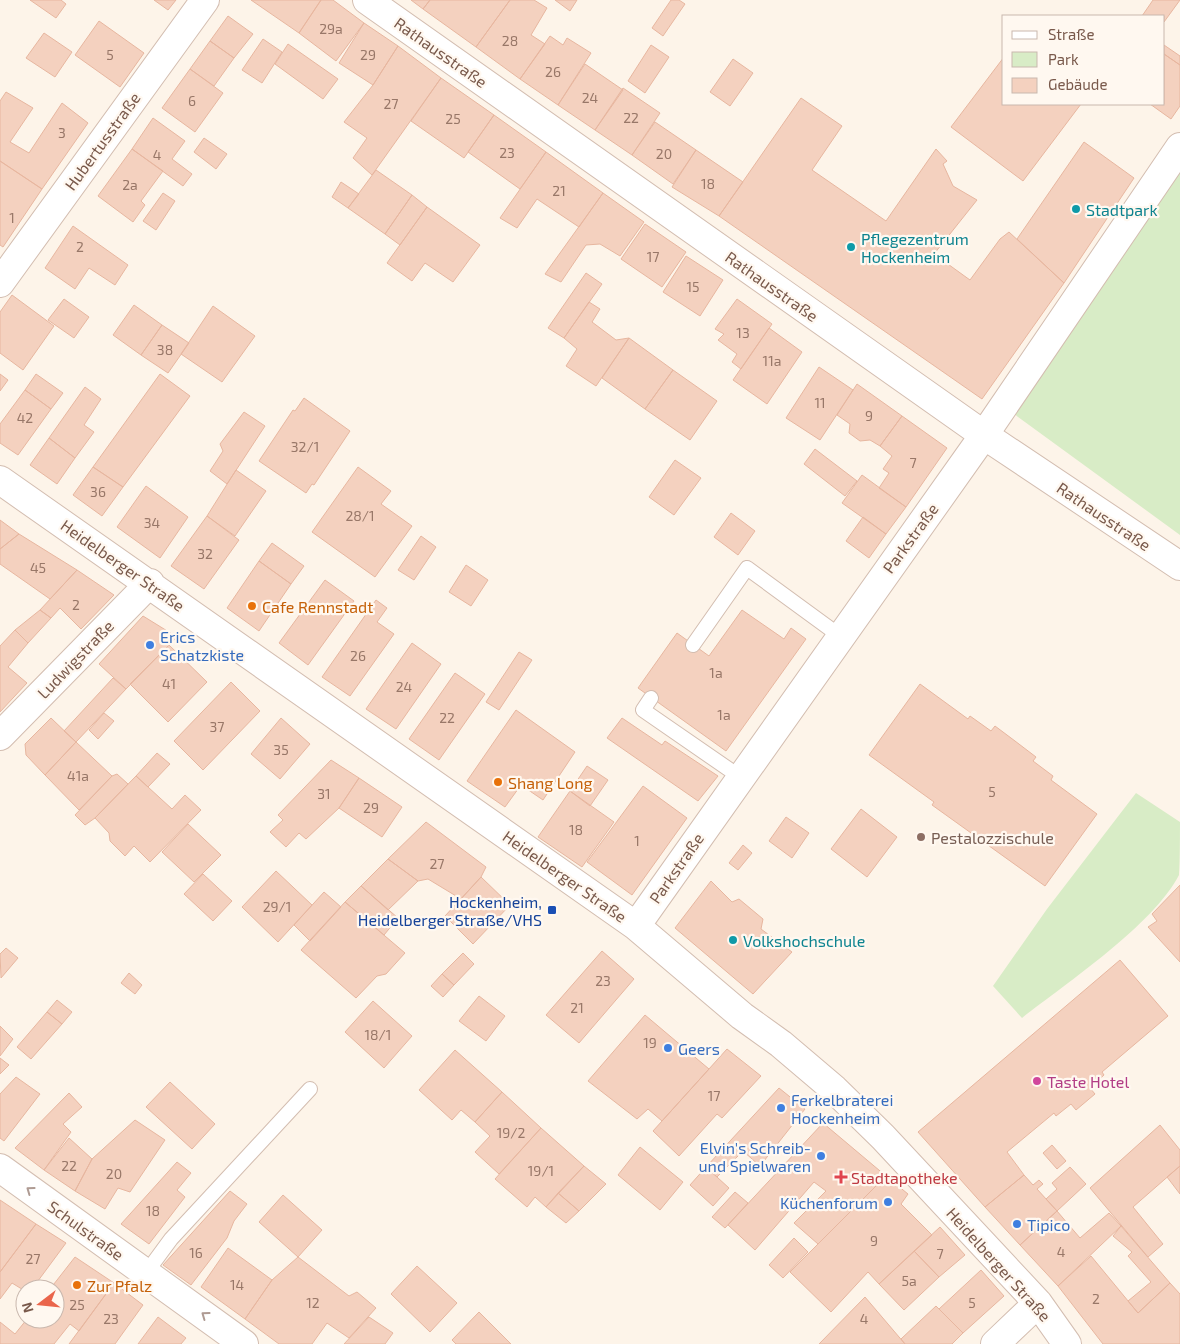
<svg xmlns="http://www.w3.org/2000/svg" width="1180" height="1344" font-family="'Exo 2',sans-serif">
  <rect width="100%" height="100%" fill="#fdf4e9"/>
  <path fill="#d8ecc6" d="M1180,164V535L1010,411Z
    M1136,793L1180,822C1180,833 1180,866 1179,875C1153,925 1068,982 1022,1018L993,986L1047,909Z"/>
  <path fill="#f4d1bf" stroke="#e7b69f" d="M30,0H61L66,4L56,18Z
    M154,0H176L168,10Z
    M251,0H321L299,33Z
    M321,0H333L364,23L336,61L299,33Z
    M411,0H430L423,9Z
    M430,0H510L476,47L423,9Z
    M510,0H534L547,8L531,35L545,44L520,79L476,47Z
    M555,0H577L570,11Z
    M671,0H679L685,4L663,36L652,28Z
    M1153,0H1180L1164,22V16H1142Z
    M228,16L253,34L234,58L210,41Z
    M99,21L144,53L120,87L75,55Z
    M364,23L398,46L373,85L339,63Z
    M44,33L72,52L55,77L26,58Z
    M550,36L563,45L567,38L591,53L558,105L520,79Z
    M263,39L282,52L262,83L242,70Z
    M210,41L234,58L214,86L190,69Z
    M288,44L338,79L323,99L275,64Z
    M651,45L669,57L645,93L628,81Z
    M1164,45L1180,56V65L1164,54Z
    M398,46L441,78L372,175L353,158L367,138L344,122L373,85Z
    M1164,54L1180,65V106L1171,119L1150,104H1164Z
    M1004,57V104H1081L1023,181L951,127Z
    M733,59L753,73L730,106L710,92Z
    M585,64L623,90L595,130L558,105Z
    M190,69L223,93L195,132L162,108Z
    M441,78L494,115L464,158L411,121Z
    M623,88L660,113L632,155L595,130Z
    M6,92L33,108L10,142L29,153L62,103L88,123L42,189L0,161V101Z
    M801,98L842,126L812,170L886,221L936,149L947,161L943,164L953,186L977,200L934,254L970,280L1000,239L1009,232L1064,283L982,399L719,216Z
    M494,115L546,152L520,189L468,152Z
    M153,118L185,141L172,159L192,174L183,186L132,149Z
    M655,122L696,150L673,184L632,155Z
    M204,138L227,154L216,169L194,152Z
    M1084,142L1134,178L1064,283L1017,239Z
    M132,149L163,171L141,201L145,205L133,222L98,196Z
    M696,150L743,182L719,216L672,187Z
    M546,152L603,193L579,227L537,199L517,228L500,218Z
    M0,161L42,189L3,247L0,245Z
    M376,170L412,195L385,234L348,208Z
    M341,182L359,194L348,208L332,197Z
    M163,193L175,201L156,230L143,221Z
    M603,193L644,222L620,256L600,244L586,245L561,282L545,274Z
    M412,195L427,207L400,245L385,234Z
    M427,207L480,245L453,282L425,263L412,281L387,263Z
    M645,224L686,252L662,287L621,259Z
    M73,226L128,265L115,285L89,268L75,289L45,268Z
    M686,256L723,280L700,316L663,292Z
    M586,273L602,284L564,338L548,328Z
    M12,295L54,326L23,370L0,353V312Z
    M64,299L89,317L74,338L48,320Z
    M737,299L772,324L741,369L732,362L737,354L718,340L724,334L715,329Z
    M589,302L600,309L592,322L616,340L629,338L596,386L566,366L577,349L564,338Z
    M134,305L162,325L141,355L113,335Z
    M213,306L255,336L222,382L181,354Z
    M162,325L189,343L168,373L141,355Z
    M769,328L802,352L767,404L733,380Z
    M629,338L673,370L645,409L602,378Z
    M819,367L853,390L820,440L786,418Z
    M673,370L717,401L690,440L645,409Z
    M0,374L8,380L0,391Z
    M36,374L63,393L51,409L25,390Z
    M160,374L190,396L123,487L93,467Z
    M857,384L902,416L880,446L870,440L860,441L849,433L850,424L837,415Z
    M85,387L101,399L84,425L94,432L75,458L49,438Z
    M25,390L51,409L18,455L0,443V424Z
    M304,398L350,431L314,485L312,484L306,493L259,461L293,410L295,411Z
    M244,412L265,426L227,484L210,471L223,451L220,444Z
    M902,416L947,448L906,507L879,488L889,473L883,469L892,456L880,446Z
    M49,438L75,458L57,484L30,465Z
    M815,449L857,481L845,496L804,464Z
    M675,460L701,478L674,515L649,497Z
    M93,467L123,487L102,516L73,495Z
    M358,467L391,491L381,504L412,526L375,577L312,532Z
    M236,470L266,491L235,536L207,516Z
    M862,475L906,507L886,534L842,503Z
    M146,486L188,517L160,558L117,527Z
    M731,513L755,531L738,555L714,537Z
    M207,516L239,540L204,589L171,566Z
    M863,517L886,534L869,558L846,541Z
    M0,520L19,534L0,549Z
    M19,534L77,570L50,599L0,564V549Z
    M421,536L436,547L414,580L398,570Z
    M272,543L304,566L291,584L259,561Z
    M259,561L291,584L259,631L227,608Z
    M466,565L488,580L471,606L449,592Z
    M77,570L114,595L81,629L60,608L51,618L40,610Z
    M325,580L354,601L308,665L279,643Z
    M376,600L387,608L377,622L394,634L350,696L322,677Z
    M40,610L51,618L28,643L15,630Z
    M742,610L784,639L791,628L806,639L726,751L638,688L677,633L709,656Z
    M143,616L177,637L126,689L99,664Z
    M15,630L28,643L8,667L27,683L0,712V646Z
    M412,643L441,664L396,729L366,709Z
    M169,645L207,682L168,722L130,684Z
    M519,652L532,660L499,710L486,702Z
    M455,673L485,694L439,760L409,739Z
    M113,678L126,689L76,742L64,731Z
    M231,682L260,711L203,770L174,741Z
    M920,684L968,719L970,716L991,731L995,726L1015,741L1036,757L1033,761L1053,776L1051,780L1097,814L1045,886L932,805L934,802L869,755Z
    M516,710L575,752L543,800L521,785L505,807L467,781Z
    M104,713L114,721L98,739L89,730Z
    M51,718L76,742L45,775L26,755L25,744Z
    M281,718L310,744L280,779L251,754Z
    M622,718L662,745L665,741L718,776L698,801L607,738Z
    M76,742L112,776L79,810L45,775Z
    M157,753L170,764L148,787L136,776Z
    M331,760L359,778L339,808L306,839L299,833L286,847L270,832L283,820L278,815Z
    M587,766L608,780L590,806L570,791Z
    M117,774L128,784L95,818L85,825L75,815L112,776Z
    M136,776L172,809L185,795L201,810L150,862L134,846L125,856L110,841L109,833L95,818Z
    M359,778L402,807L382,837L339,808Z
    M643,786L687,818L632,895L587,862Z
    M570,791L614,822L582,867L538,837Z
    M861,809L897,837L867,877L831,849Z
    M786,817L809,833L792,858L769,841Z
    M426,822L486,867L481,877L461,899L428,879L418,881L388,859Z
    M188,824L221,855L194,882L162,852Z
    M743,845L752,853L738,870L729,863Z
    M388,859L418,881L388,910L361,886Z
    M276,871L312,905L278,942L242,907Z
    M203,874L232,901L213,921L184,894Z
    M481,877L510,905L473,944L445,916Z
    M711,881L732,902L739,899L763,919L761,929L792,952L753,994L675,928Z
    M1180,885V962L1148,927L1157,921L1152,914Z
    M361,886L398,918L384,935L345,902Z
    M324,892L341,907L310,941L294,925Z
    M345,902L405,953L386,974L377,976L356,998L301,950Z
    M6,948L18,958L1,978L0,954Z
    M602,951L634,979L579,1043L546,1015Z
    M463,953L474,964L454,985L442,974Z
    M1120,960L1168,1016L1102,1072L1104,1075L1090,1088L1095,1094L1076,1110L1071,1104L1056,1116L1054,1113L1007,1152L1024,1175L985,1207L918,1132Z
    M129,973L142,985L135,994L121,983Z
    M442,974L454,985L443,997L431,986Z
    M479,996L505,1016L486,1041L459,1021Z
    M57,1000L72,1012L62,1024L47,1012Z
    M373,1001L412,1036L384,1068L345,1032Z
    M47,1012L62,1024L31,1059L17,1047Z
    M645,1015L709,1069L662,1121L648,1109L637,1119L588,1081Z
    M0,1026L13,1039L0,1056Z
    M727,1049L761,1076L722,1118L717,1114L679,1156L653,1131Z
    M455,1050L502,1092L475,1122L461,1110L452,1120L419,1090Z
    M0,1058L9,1065L0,1074Z
    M16,1077L40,1094L4,1141L0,1138V1094Z
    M170,1082L215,1124L192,1149L146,1107Z
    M779,1088L805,1109L760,1166L743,1151L717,1177L706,1167Z
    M502,1092L541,1128L499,1174L475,1152L490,1136L475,1122Z
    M69,1093L82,1107L63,1124L71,1132L44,1170L15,1148Z
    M135,1120L165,1140L130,1192L118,1188L105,1209L75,1191L92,1159Z
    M823,1123L886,1176L818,1244L794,1223L826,1191L814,1182L755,1250L728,1225Z
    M1160,1125L1180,1150V1166L1133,1207L1163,1244L1148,1257L1090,1188Z
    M541,1128L584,1166L546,1207L535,1197L527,1207L495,1179Z
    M69,1138L92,1159L75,1191L44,1170Z
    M1052,1145L1066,1161L1057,1169L1043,1153Z
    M640,1147L683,1182L660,1210L618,1175Z
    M177,1162L191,1173L177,1190L185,1197L149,1244L121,1224Z
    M584,1166L606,1184L579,1211L558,1193Z
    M1180,1166V1194L1167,1177Z
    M706,1167L729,1188L713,1206L690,1185Z
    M1070,1167L1086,1184L1057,1211L1046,1199L1057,1189L1052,1183Z
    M1024,1175L1033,1185L1039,1180L1043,1184L1037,1189L1057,1211L1020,1245L985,1207Z
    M886,1176L908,1194L901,1204L932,1235L879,1284L868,1272L831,1312L790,1272Z
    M230,1191L247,1204L234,1221L227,1238L191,1285L163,1265Z
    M735,1192L748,1203L725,1228L712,1217Z
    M558,1193L579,1211L566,1223L546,1207Z
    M283,1195L322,1230L298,1257L259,1222Z
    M0,1200L36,1224L0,1272Z
    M1057,1211L1080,1238L1109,1213L1121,1226L1058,1286L1020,1245Z
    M36,1224L66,1243L32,1289H25V1291L12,1283L0,1299V1272Z
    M1121,1226L1170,1283L1138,1313L1128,1301L1151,1282L1128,1256L1132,1252L1113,1236Z
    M940,1227L965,1255L939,1277L914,1251Z
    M794,1238L808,1252L783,1278L769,1265Z
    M228,1248L272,1280L245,1319L201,1287Z
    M914,1251L939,1277L904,1310L879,1284Z
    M1091,1256L1138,1313L1170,1283L1180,1294V1344H1103L1058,1286Z
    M75,1257L114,1283L79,1331L70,1324L54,1344H0V1322L15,1334L27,1319H55V1289H50Z
    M298,1257L349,1296L357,1292L376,1308L349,1338L327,1323L312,1344H279L245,1319L272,1280Z
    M417,1266L457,1303L430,1332L391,1294Z
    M981,1270L1004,1296L963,1333L939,1309Z
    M114,1283L143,1305L115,1344H69Z
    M865,1297L905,1344H819Z
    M936,1306L963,1333L952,1344H905L901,1339Z
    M479,1312L511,1344H456L452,1340Z
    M158,1317L186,1338L181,1344H138Z
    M369,1317L393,1333L385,1344H344Z"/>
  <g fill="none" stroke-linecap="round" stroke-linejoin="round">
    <g stroke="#d3bdb0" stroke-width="16">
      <path id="service" d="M693,645L747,568L840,636
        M651,698L643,710L740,777
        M146,1273L171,1239L310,1089"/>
    </g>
    <g stroke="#d3bdb0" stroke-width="30">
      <path id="minor" d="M367,0L984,435L1180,566
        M0,283L205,0
        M0,480L636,926L742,1016L781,1044L834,1089L883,1137L1038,1303L1067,1344
        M0,736L150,583
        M636,926L984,435L1180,147
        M0,1168L244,1344
        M995,1344L1038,1303"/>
    </g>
    <use href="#service" stroke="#fff" stroke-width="14"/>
    <use href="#minor" stroke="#fff" stroke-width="28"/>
  </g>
  <defs><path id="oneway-chevron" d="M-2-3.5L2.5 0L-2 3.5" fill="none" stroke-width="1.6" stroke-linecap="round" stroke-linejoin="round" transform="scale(1.25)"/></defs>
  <g stroke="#af9b93">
    <use href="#oneway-chevron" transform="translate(30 1190) rotate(-144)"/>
    <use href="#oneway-chevron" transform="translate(205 1315) rotate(-144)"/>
  </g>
  <g fill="#0f9aa8" stroke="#fff8f0" stroke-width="2">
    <circle cx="1076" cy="209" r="5"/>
    <circle cx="851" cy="247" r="5"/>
    <circle cx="733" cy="940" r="5"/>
  </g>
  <g fill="#e8710a" stroke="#fff8f0" stroke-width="2">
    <circle cx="252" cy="606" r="5"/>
    <circle cx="498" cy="782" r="5"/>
    <circle cx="77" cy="1285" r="5"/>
  </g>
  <g fill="#3f7fe0" stroke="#fff8f0" stroke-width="2">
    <circle cx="150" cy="645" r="5"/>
    <circle cx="668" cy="1048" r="5"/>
    <circle cx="781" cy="1108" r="5"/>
    <circle cx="821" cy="1156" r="5"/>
    <circle cx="888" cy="1202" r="5"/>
    <circle cx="1017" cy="1224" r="5"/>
  </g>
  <circle fill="#8d6e63" stroke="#fff8f0" stroke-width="2" cx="921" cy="837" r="5"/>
  <rect fill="#1a4fb4" stroke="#fff8f0" stroke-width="2" x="547" y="905" width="10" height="10" rx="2.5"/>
  <circle fill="#d1479c" stroke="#fff8f0" stroke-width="2" cx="1037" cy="1081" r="5"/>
  <path fill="#e0444e" stroke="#fff8f0" stroke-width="2" d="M838.5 1169.5h5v5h5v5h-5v5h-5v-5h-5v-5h5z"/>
  <g text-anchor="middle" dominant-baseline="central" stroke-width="4.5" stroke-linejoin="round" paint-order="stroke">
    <g font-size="14" fill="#987768">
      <text x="331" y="28">29a</text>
      <text x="510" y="40">28</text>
      <text x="110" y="54">5</text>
      <text x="368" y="54">29</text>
      <text x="553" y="71">26</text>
      <text x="590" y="97">24</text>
      <text x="192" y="100">6</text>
      <text x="391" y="103">27</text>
      <text x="631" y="117">22</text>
      <text x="453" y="118">25</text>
      <text x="62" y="132">3</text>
      <text x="507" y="152">23</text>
      <text x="664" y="153">20</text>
      <text x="157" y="154">4</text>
      <text x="708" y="183">18</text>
      <text x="130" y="184">2a</text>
      <text x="559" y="190">21</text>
      <text x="12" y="217">1</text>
      <text x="80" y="246">2</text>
      <text x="653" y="256">17</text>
      <text x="693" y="286">15</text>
      <text x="743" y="332">13</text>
      <text x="165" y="349">38</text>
      <text x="772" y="360">11a</text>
      <text x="820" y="402">11</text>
      <text x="869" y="415">9</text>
      <text x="25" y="417">42</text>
      <text x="305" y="446">32/1</text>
      <text x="913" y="462">7</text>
      <text x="98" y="491">36</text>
      <text x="360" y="515">28/1</text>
      <text x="152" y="522">34</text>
      <text x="205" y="553">32</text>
      <text x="38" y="567">45</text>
      <text x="76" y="604">2</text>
      <text x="358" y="655">26</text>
      <text x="716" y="672">1a</text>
      <text x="169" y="683">41</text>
      <text x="404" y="686">24</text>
      <text x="724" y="714">1a</text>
      <text x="447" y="717">22</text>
      <text x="217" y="726">37</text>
      <text x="281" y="749">35</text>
      <text x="78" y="775">41a</text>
      <text x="992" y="791">5</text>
      <text x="324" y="793">31</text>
      <text x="371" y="807">29</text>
      <text x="576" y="829">18</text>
      <text x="637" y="840">1</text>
      <text x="437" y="863">27</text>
      <text x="277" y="906">29/1</text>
      <text x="603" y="980">23</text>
      <text x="577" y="1007">21</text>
      <text x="378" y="1034">18/1</text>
      <text x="650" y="1042">19</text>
      <text x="714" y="1095">17</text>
      <text x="511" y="1132">19/2</text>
      <text x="69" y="1165">22</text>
      <text x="541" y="1170">19/1</text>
      <text x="114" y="1173">20</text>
      <text x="153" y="1210">18</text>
      <text x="874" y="1240">9</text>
      <text x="1061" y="1251">4</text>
      <text x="196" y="1252">16</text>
      <text x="940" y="1253">7</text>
      <text x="33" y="1258">27</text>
      <text x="909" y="1280">5a</text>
      <text x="237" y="1284">14</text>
      <text x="1096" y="1298">2</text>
      <text x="313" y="1302">12</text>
      <text x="972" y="1302">5</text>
      <text x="77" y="1304">25</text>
      <text x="111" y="1318">23</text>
      <text x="864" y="1318">4</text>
    </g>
    <g font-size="16" fill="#79594b" stroke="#fff8f0">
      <text transform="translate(441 52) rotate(35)">Rathausstraße</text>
      <text transform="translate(102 141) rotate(-54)">Hubertusstraße</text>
      <text transform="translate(772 286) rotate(35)">Rathausstraße</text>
      <text transform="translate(1104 516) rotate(34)">Rathausstraße</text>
      <text transform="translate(910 538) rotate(-54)">Parkstraße</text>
      <text transform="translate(123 565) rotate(35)">Heidelberger Straße</text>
      <text transform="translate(75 659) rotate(-46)">Ludwigstraße</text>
      <text transform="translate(676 868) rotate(-55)">Parkstraße</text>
      <text transform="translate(565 876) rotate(35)">Heidelberger Straße</text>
      <text transform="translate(86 1230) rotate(36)">Schulstraße</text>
      <text transform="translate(999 1264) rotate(48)">Heidelberger Straße</text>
    </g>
    <g font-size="16" fill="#0d838f" stroke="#fff8f0" text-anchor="start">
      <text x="1086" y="209">Stadtpark</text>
      <text x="861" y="238">Pflegezentrum<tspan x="861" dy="18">Hockenheim</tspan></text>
      <text x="743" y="940">Volkshochschule</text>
    </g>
    <g font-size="16" fill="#c56008" stroke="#fff8f0" text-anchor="start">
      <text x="262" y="606">Cafe Rennstadt</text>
      <text x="508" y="782">Shang Long</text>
      <text x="87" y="1285">Zur Pfalz</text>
    </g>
    <g font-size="16" fill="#366cbe" stroke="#fff8f0" text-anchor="start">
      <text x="160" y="636">Erics<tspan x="160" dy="18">Schatzkiste</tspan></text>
      <text x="678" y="1048">Geers</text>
      <text x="791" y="1099">Ferkelbraterei<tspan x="791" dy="18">Hockenheim</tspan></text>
      <text x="811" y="1147" text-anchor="end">Elvin's Schreib-<tspan x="811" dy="18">und Spielwaren</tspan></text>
      <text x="878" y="1202" text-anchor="end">Küchenforum</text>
      <text x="1027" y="1224">Tipico</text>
    </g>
    <g font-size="16" fill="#785e54" stroke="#fff8f0" text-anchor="start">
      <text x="931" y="837">Pestalozzischule</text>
    </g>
    <g font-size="16" fill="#164399" stroke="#fff8f0" text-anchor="end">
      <text x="542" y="901">Hockenheim,<tspan x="542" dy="18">Heidelberger Straße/VHS</tspan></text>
    </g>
    <g font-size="16" fill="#b23c85" stroke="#fff8f0" text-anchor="start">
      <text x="1047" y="1081">Taste Hotel</text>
    </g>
    <g font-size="16" fill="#be3a42" stroke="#fff8f0" text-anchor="start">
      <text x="851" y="1177">Stadtapotheke</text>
    </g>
  </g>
  <rect x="1002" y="15" width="162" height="90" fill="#fff8f0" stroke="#c9b8ae"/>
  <rect x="1012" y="31" width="25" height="8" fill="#ffffff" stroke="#c9b8ae"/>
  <text x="1048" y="40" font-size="15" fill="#79594b">Straße</text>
  <rect x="1012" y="52" width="25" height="15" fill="#d8ecc6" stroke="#c9b8ae"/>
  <text x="1048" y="65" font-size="15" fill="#79594b">Park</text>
  <rect x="1012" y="78" width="25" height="15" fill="#f4d1bf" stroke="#c9b8ae"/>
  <text x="1048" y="90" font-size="15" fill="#79594b">Gebäude</text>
  <g transform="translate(40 1304) rotate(254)"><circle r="24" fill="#fff8f0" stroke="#c9b8ae"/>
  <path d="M0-4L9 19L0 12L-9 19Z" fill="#ea654b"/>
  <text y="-8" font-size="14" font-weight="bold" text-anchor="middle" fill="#79594b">N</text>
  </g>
</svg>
